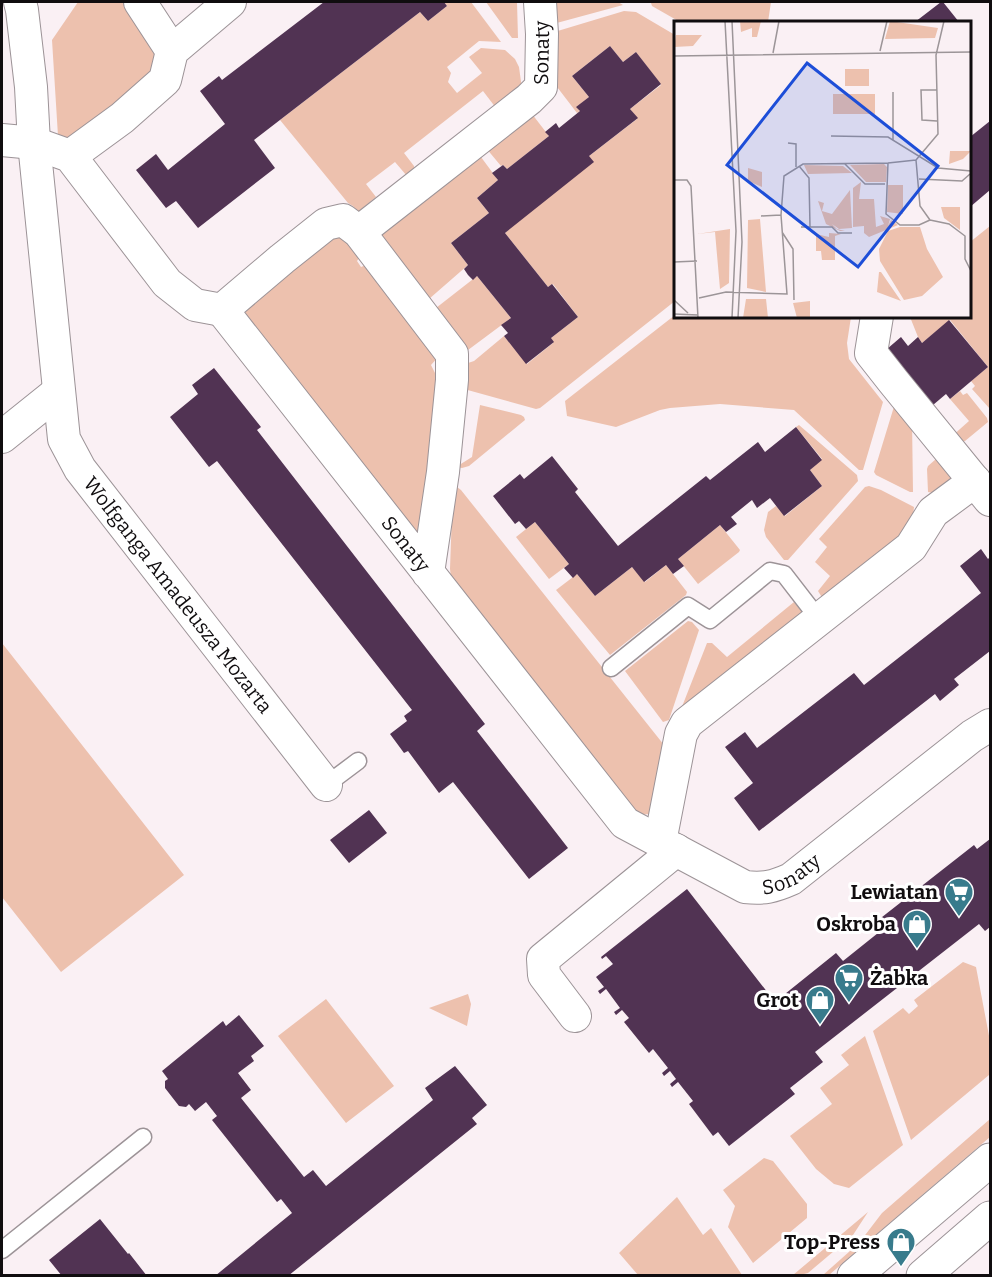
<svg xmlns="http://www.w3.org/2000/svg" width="992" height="1277" font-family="Bitter,serif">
  <rect width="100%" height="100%" fill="#faf0f4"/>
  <path fill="#edc1ae" d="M78,2H122L150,41L159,42L157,74L71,139L63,138L58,136L52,40Z
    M444,2H471L501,42L479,41L447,67L451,73L448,82L457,93L482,73L469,57L481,48L505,50L515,59L519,67L522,89L496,108L483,91L404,153L414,166V173L407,176L395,162L366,184L376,197L358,212L353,206L348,203L280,120L420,12L428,21L447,6Z
    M486,2H517L518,38H512Z
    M552,2H618L623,5L553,24Z
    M656,2H771L768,22H680L652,6L651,3Z
    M624,11L636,12L675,35V301L540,408L536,409L464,389L465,364L474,361L504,336L527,364L553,343L551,338L578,317L553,284L548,287L505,233L589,156L637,119L630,109L661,85L636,52L623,62L610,46L572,76L589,97L577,107L580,111L577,113L554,83L551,33Z
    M532,114L549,136L507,169L503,165L501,166L486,148Z
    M478,153L498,180L477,198L489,213L451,243L468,265L429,299L385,244L382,234L384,228Z
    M990,226V409L972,389L975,386L971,381L988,367L950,320L922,343L918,337L910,317L970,316V242Z
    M327,236H344L361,255L357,261L361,267L366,265L440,355L431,365L435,373L441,374L419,532H414L246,322L245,306Z
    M477,276L511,318L464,353L436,308Z
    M675,315L676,316L851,317L847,343L849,359L883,402L863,470H859L794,410L720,404L670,408L660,410L616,427L567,416L565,401Z
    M960,391L963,395L967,393L987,418L988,422L965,441L959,443L951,437L969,421L950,399Z
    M896,400L912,420L913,492H910L876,475L874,472Z
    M480,405L521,415L524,417L525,420L469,466L462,468L456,467L472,457Z
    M799,425L857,475L858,481L788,560H784L766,537L764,530L768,512L776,506L785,516L822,486L810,470L822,459L796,427Z
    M936,459L960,482L933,493L928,492L927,469L928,466Z
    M453,484L461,490L664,745L650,814L637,815L452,585L450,569Z
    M869,486L881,490L914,507L912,528L823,599L818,591L830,576L815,562L827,547L819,539L865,487Z
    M535,522L569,564L549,579L516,537Z
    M720,525L740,550L739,552L698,584L678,559Z
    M666,565L687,592L686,595L610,655L556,590L577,574L595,596L632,567L645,582Z
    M794,602L802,612L803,617L674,727L707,643H712L727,657Z
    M688,621L692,622L699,630L669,720L663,722L625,671Z
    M2,643L184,875L61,972L2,897Z
    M963,962L976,967L990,1041V1071L989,1075L911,1140L873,1031L903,1008L909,1014L918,1006L914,1000Z
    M468,994L471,1004L467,1026L429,1008Z
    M326,999L394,1086L346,1123L278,1036Z
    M865,1036L903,1145L849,1188L834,1184L816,1169L790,1136L832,1104L820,1088L849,1065L841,1055Z
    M990,1119V1137L829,1275H823L859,1243L882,1213Z
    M764,1158L773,1161L807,1204V1218L753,1263L728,1227L735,1206L723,1190Z
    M677,1197L703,1235L711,1228L742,1275H638L619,1253Z
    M868,1212L853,1235L808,1273L800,1275H793Z"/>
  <path fill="#513353" d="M324,2H444L447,6L428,21L420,12L254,140L275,168L198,228L176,201L166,208L136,170L156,154L168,170L225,124L200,91L219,76L222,80Z
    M941,2H943L959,22H915Z
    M610,46L623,62L636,52L661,84L630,109L638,118L589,156L594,162L505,233L548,287L552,284L578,317L551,338L554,342L526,364L504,336L508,333L501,325L511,318L477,276L473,280L468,275L464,269L468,265L451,243L489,213L477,198L498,180L492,173L503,165L507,169L549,136L545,132L556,123L559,128L580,111L576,107L589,97L572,76Z
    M990,121V190L970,207V137Z
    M949,320L988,367L950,399L946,394L933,405L887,349L901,337L908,346L918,337L922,343Z
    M214,368L261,427L257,430L485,724L477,731L568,848L529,879L453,782L439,793L408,751L404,753L390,734L407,721L404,716L412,710L217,461L209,467L170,417L198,394L192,385Z
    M796,427L822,460L810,470L822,486L784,516L770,498L757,508L752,500L731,517L737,524L726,532L720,525L678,559L684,566L673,574L666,565L644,582L632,567L595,596L577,574L573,578L564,568L569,564L535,522L526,529L519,521L515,524L493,496L520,474L524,479L552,456L578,489L575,492L618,546L706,476L710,480L758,442L765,452Z
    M981,549L988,559L990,557V651L954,679L959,685L940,701L935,694L759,831L734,798L753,783L725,747L745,732L757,748L854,673L864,685L981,593L960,566Z
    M369,810L387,833L349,863L330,840Z
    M990,839V927L985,931L979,924L815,1052L823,1062L790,1088L795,1094L729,1146L718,1132L713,1136L689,1104L693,1101L678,1082L672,1087L670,1084L676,1079L670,1071L664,1076L662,1073L668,1068L653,1049L649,1053L624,1022L629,1018L622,1010L616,1015L614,1012L620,1008L606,989L600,994L598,991L604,987L596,977L613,964L606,956L602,959L601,957L687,889L775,1002L836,953L843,961L883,929L877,921L974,845L977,849Z
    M239,1015L264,1046L251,1056L254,1061L238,1073L251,1090L241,1098L304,1177L313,1170L326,1186L433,1100L425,1088L455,1066L487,1105L472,1118L477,1124L288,1276H215L292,1213L281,1199L277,1202L212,1120L217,1116L206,1102L195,1111L189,1104L186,1107L179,1106L165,1088V1081L168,1079L162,1071L223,1021L226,1026Z
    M100,1219L128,1254L129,1253L147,1276H62L49,1260Z"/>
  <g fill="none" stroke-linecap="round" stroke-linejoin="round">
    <g stroke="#9c9397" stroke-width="19">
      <path id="lane" d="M611,668L688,606L710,620L770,571L784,574L818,618
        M326,785L358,761
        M2,1250L143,1137"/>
    </g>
    <g stroke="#9c9397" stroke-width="34">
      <g id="street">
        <path id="s1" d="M20,2L22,10L31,87L34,143L64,439L80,469L326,785"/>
        <path d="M140,2L172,51"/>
        <path d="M2,140L34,143L70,156L167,283L195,305L222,310"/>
        <path d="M70,156L122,118L165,80L172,51L230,2"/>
        <path id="s2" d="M359,232L529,99L541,87L542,34L540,2"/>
        <path d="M877,316L871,353L893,381L990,500"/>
        <path d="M2,437L58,392"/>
        <path id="s3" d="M428,573L443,472L452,380V354L359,232L343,220L326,224L282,259L222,310L625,823L745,887C764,889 773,887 791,879L972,736L990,725"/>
        <path d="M660,842L681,734L687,723L911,547L933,512L975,481"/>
        <path d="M575,1016L544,975L543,959L676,850"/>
      </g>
    </g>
    <g stroke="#9c9397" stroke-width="35">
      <path id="secondary" d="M854,1276L990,1160
        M923,1276L990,1218"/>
    </g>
    <use href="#lane" stroke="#fff" stroke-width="16"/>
    <use href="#street" stroke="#fff" stroke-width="32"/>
    <use href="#secondary" stroke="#fff" stroke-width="33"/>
  </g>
  <defs>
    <g id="supermarket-pin" transform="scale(1.5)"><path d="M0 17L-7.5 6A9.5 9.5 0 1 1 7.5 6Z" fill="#387b8c" stroke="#fff"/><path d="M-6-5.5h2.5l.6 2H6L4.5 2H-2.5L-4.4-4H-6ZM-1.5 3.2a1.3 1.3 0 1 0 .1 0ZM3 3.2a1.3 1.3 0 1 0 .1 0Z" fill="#fff"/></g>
    <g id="shop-pin" transform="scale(1.5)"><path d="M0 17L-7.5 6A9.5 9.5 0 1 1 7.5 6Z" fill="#387b8c" stroke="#fff"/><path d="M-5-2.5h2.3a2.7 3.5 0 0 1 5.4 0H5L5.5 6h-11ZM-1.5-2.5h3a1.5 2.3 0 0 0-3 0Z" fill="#fff"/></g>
  </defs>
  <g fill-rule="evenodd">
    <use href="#supermarket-pin" x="959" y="892"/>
    <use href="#shop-pin" x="917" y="924"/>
    <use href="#supermarket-pin" x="849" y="978"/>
    <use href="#shop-pin" x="820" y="1000"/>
    <use href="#shop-pin" x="901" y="1242"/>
  </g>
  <g text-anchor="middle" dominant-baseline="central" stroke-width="6" stroke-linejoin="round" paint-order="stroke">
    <g font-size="20" fill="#100d0f" stroke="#fff">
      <text stroke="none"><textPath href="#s2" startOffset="267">Sonaty</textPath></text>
      <text stroke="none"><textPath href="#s3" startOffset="844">Sonaty</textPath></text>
      <text stroke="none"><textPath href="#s1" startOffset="633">Wolfganga Amadeusza Mozarta</textPath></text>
      <text stroke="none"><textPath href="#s3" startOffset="1384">Sonaty</textPath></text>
    </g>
    <g font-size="20" font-weight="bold" fill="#100d0f" stroke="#fff" text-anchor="end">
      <text x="938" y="892">Lewiatan</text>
      <text x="896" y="924">Oskroba</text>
      <text x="870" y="978" text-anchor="start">Żabka</text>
      <text x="799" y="1000">Grot</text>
      <text x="880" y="1242">Top-Press</text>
    </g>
  </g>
  <g transform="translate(674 21)">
    <rect width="297" height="297" fill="#faf0f4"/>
    <path d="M66,0H87L83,16H78V7L67,11ZM216,0L264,7L261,17L211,18ZM2,14H28L19,25L0,26ZM171,48H195V65H171ZM159,73H201V93H159ZM276,130H297L289,138L275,143ZM210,143L213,146L212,161H192L176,144ZM130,144L169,145L178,152L134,153ZM74,147L88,151V166L74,160ZM187,161L185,178H200L202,206L210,203L206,195L216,198L214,205L217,199L224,204L195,216L190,212V205L179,206V167ZM214,164H229V193L213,191ZM176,169L178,207L165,208L158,203L163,208L171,210H166L152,203L144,180L150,182L148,190L158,193ZM267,186H286V209L270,197ZM86,198L92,271L73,267L74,199ZM226,206H246L253,228L269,256L248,275L230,279L206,240L205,228L214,210ZM56,208L55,262L46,268L41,211L23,213ZM155,212L167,213L161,215V239H148L147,230H142V213L155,216ZM205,251H207L227,280L203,271ZM72,278H92L94,297H69ZM136,280V297H123L119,282Z" fill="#edc1ae"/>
    <path fill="none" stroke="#9c9598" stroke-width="1.5" d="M51,0L62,210L58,297M58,0L68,221L64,297M206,30L213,0M99,32L105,0M0,35L297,31M263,69H247L248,99L263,100M219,71V119M157,115L214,116L264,147L297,150M114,122L122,123V146M242,139L264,113L262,34L270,0M242,139L246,185L256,199M214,142L242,139M171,143L191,163H211M125,145L135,157L136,206M245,158L288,160L296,153M0,159H13L17,165L24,297M87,195L107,194M256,199L275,203L291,215V238L297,250M127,206H158L164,212H178M108,211L119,228L120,279M0,241L23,240M25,277L52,271L113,273L107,194L110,155L129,143L214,142L212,193L226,204H245L256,199M0,279L14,292M0,293L24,294"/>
    <path fill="#1d4ed8" fill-opacity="0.15" stroke="#1d4ed8" stroke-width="3" d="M133,42L264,145L184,246L53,144Z"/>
    <rect width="297" height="297" fill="none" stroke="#100d0f" stroke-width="3"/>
  </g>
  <rect width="992" height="1277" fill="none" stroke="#100d0f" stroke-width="6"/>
</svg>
